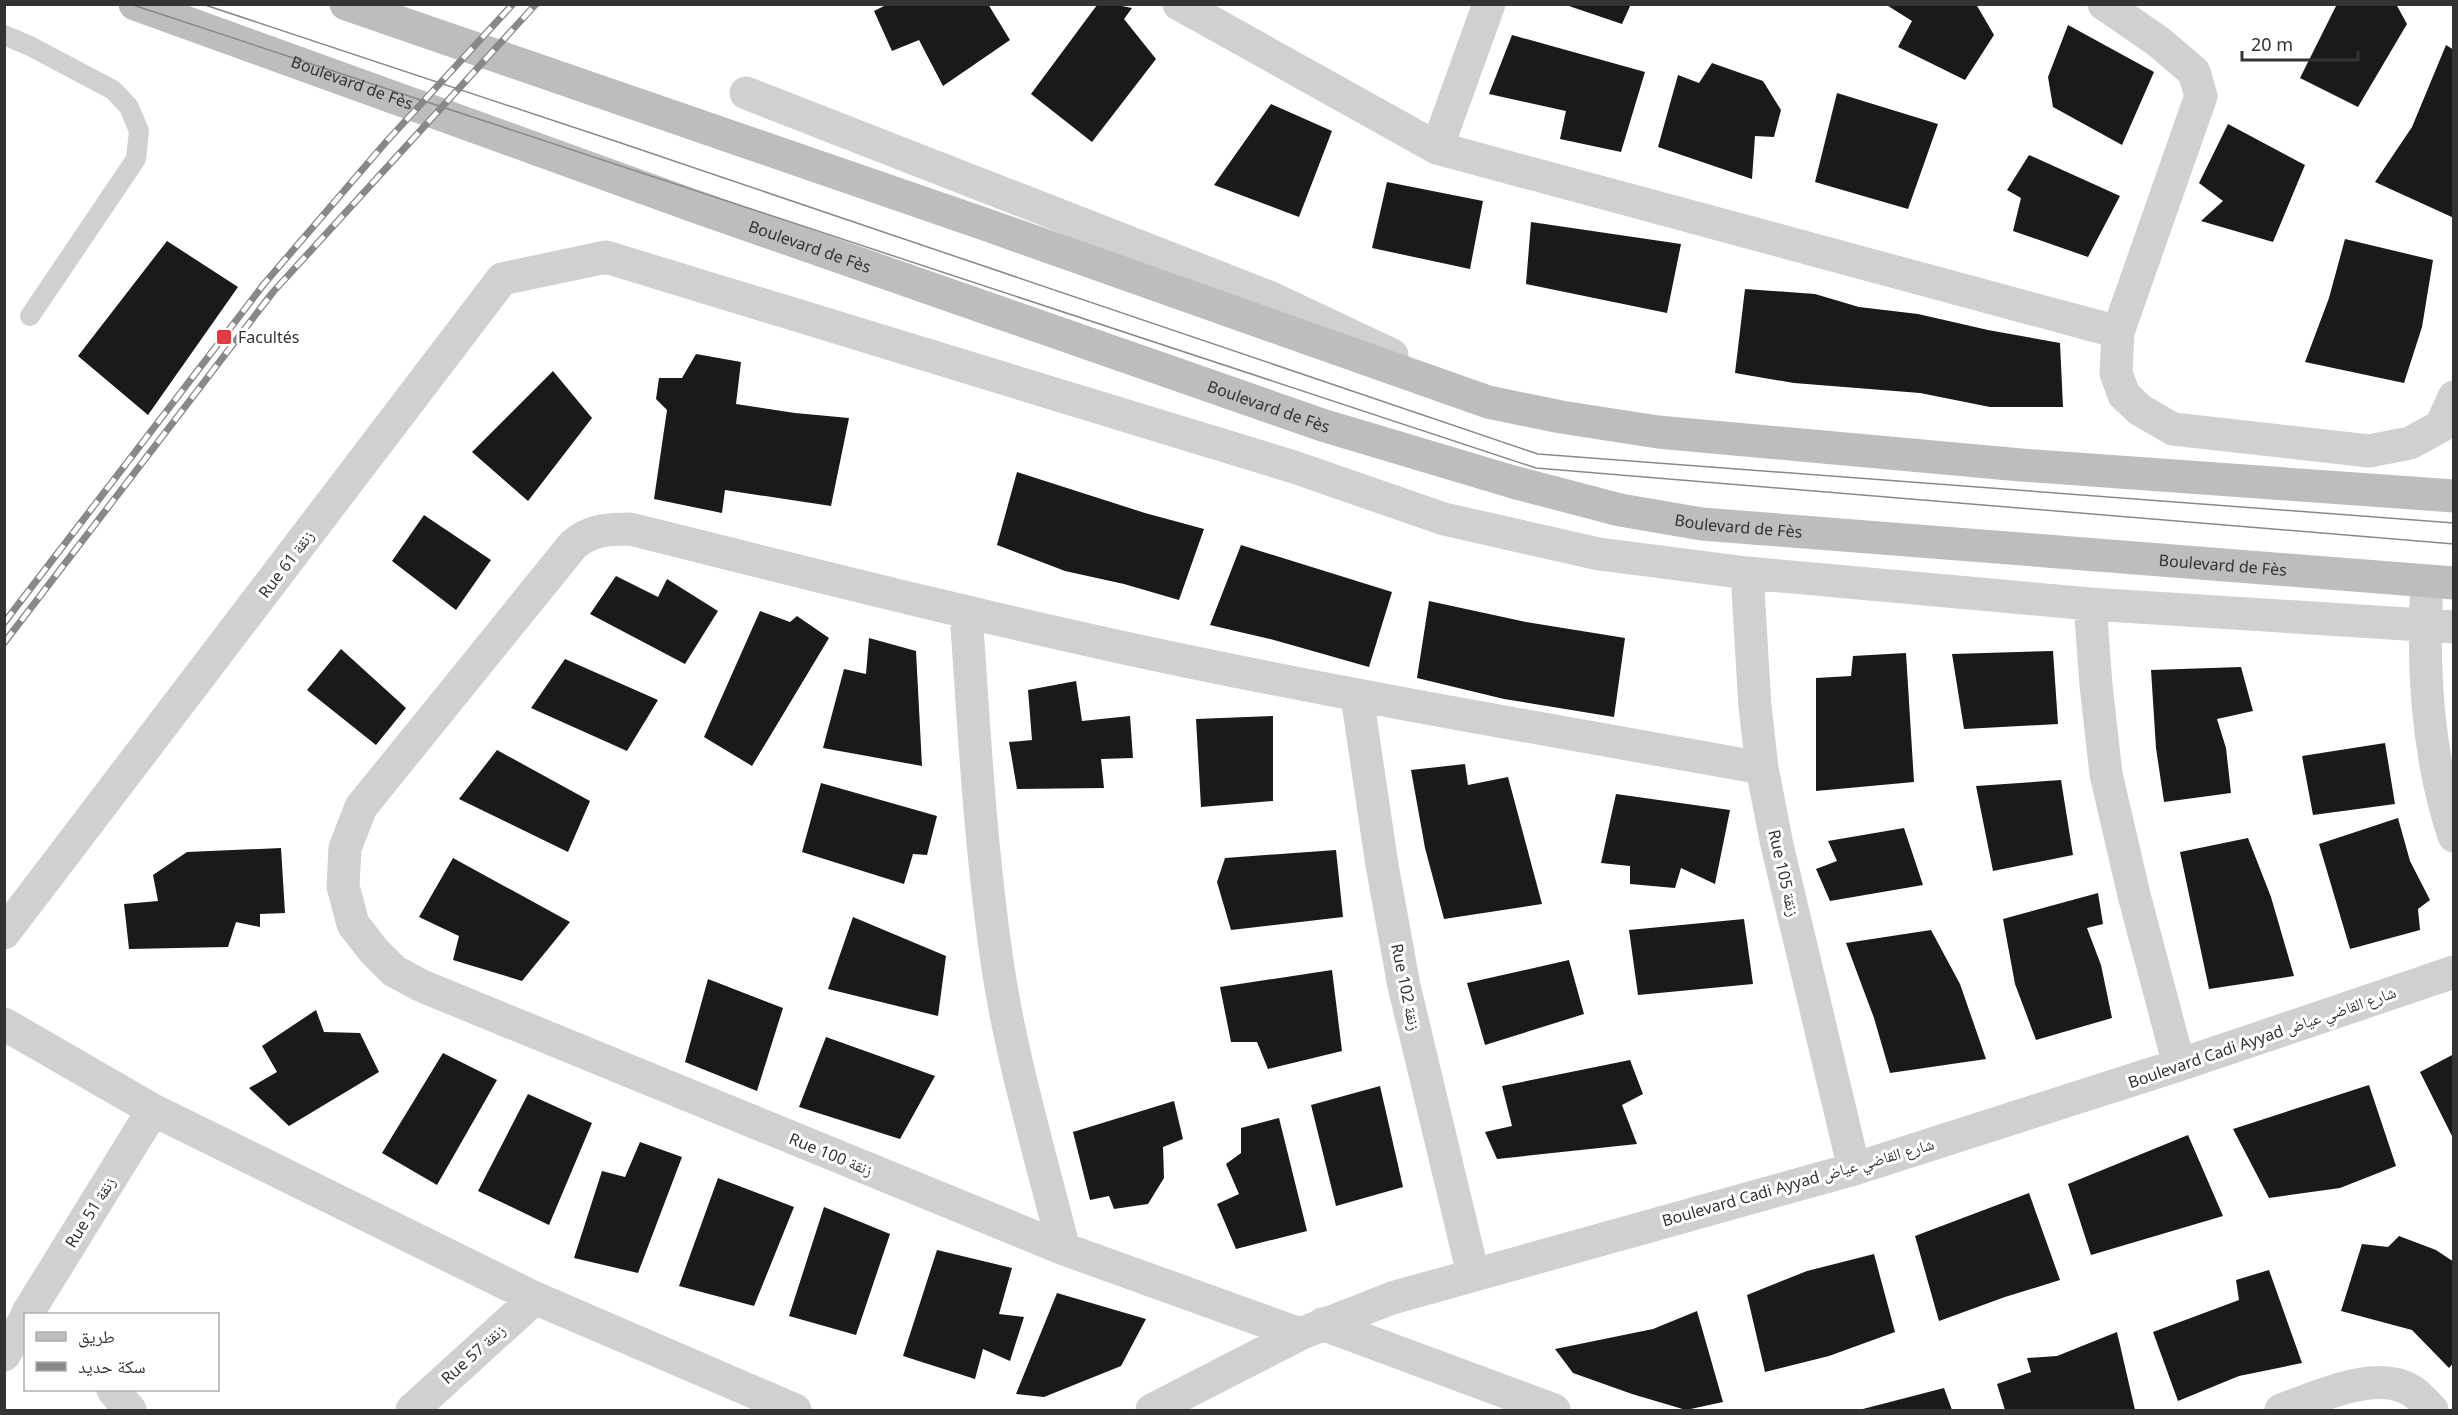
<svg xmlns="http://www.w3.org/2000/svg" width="2458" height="1415" font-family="'Noto Sans','Noto Naskh Arabic',sans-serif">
  <rect width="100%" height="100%" fill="#fff"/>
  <path fill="#1a1a1a" d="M888,4H988L1010,40L943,86L919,40L892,51L874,11Z
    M1563,4H1631L1622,24Z
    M1885,4H1976L1994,35L1965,80L1898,47L1912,21Z
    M2337,4H2396L2407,24L2358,107L2300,78Z
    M1097,5H1117L1132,8L1124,19L1156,59L1092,142L1031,94Z
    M2068,25L2154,72L2122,145L2053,107L2048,77Z
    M1512,35L1645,72L1621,152L1560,139L1566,111L1489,94Z
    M2446,45L2454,50V218L2375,182L2412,127Z
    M1712,63L1763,81L1781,110L1774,137L1755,136L1752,179L1658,147L1678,75L1699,83Z
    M1837,93L1938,124L1908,209L1815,182Z
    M1271,104L1332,131L1299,217L1214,185Z
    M2228,124L2305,165L2273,242L2201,221L2223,201L2199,183Z
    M2029,155L2120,196L2088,257L2013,231L2021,198L2007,190Z
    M1387,182L1483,201L1470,269L1372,248Z
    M1531,222L1681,244L1667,313L1526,284Z
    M2345,239L2433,260L2422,327L2404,383L2305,362L2329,298Z
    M167,241L238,287L148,415L78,356Z
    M1745,289L1815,294L1859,307L1918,314L1988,330L2060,343L2063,407H1990L1920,393L1794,383L1735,373Z
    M696,354L741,362L736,404L795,413L849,418L831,506L725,490L722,513L654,499L667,410L656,399L659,378H682Z
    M553,371L592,418L528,501L472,452Z
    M1017,472L1145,513L1204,529L1179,600L1124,584L1065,571L997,545Z
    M424,515L491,560L456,610L392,561Z
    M1241,545L1392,592L1369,667L1274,640L1210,625Z
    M616,576L658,597L667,579L718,611L685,664L590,614Z
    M1429,601L1526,622L1625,638L1614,717L1504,699L1417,678Z
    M760,611L790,622L797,616L829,638L752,766L704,737Z
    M869,638L916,651L922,766L823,748L844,669L866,674Z
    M341,649L406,708L376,745L307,690Z
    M2053,651L2058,724L1964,729L1952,654Z
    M1906,653L1914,782L1816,791V678L1851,676L1853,656Z
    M565,659L658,700L627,751L531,708Z
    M2241,667L2253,711L2217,719L2226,748L2231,793L2164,802L2156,748L2151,670Z
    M1076,681L1082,721L1130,716L1133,758L1101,759L1104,788L1017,789L1009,742L1032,740L1028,690Z
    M1273,716V801L1201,807L1196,719Z
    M2385,743L2395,804L2313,815L2302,756Z
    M497,750L590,801L568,852L459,799Z
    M1465,764L1468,785L1508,777L1542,904L1444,919L1425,848L1411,770Z
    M2061,780L2073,855L1993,871L1976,786Z
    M821,783L937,816L927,855L913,854L904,884L802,852Z
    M1616,794L1730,810L1715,884L1681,868L1675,888L1630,884V866L1601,863Z
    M2398,818L2410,861L2430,900L2418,909L2420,930L2350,949L2319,844Z
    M1904,828L1923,885L1830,901L1816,869L1837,861L1828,841Z
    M2248,838L2271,897L2294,976L2209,989L2180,852Z
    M281,848L285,913L260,914V927L236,922L228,947L129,949L124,904L158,901L153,875L187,852Z
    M1336,850L1343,917L1231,930L1217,882L1225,858Z
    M453,858L570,922L522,981L453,960L459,936L419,917Z
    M2098,893L2103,924L2087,928L2101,965L2112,1018L2036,1040L2015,984L2003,919Z
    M853,917L946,956L938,1016L828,989Z
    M1744,919L1753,984L1638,995L1629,930Z
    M1931,930L1960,984L1986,1059L1890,1073L1874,1018L1846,943Z
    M1569,960L1584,1014L1485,1045L1467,983Z
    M1332,970L1342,1051L1268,1069L1257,1042H1231L1220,987Z
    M708,979L783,1008L757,1091L685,1062Z
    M316,1010L324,1032L360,1033L379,1072L289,1126L249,1088L277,1072L262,1046Z
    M826,1037L935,1076L900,1139L799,1107Z
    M443,1053L497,1080L437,1185L382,1153Z
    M2454,1054V1140L2420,1072Z
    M1630,1060L1643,1094L1622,1105L1637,1144L1497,1159L1485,1132L1512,1126L1502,1086Z
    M2369,1085L2396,1166L2340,1188L2269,1198L2233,1129Z
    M1380,1086L1403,1187L1336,1206L1311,1105Z
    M528,1094L592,1123L549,1225L478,1191Z
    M1174,1101L1183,1139L1163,1147L1164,1178L1148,1204L1114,1209L1109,1196L1090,1200L1073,1132Z
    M1279,1118L1307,1231L1236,1249L1217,1204L1239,1194L1226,1164L1241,1153V1128Z
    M2188,1135L2223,1216L2091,1255L2068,1184Z
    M640,1142L682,1157L638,1273L574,1258L602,1171L625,1177Z
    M718,1178L794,1207L754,1306L679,1286Z
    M2029,1193L2060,1280L2005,1297L1939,1321L1915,1236Z
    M824,1207L890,1234L856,1335L789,1316Z
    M2399,1236L2436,1250L2454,1262V1362L2449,1368L2412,1330L2341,1311L2362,1244L2388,1247Z
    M937,1250L1012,1268L999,1314L1024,1317L1010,1361L983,1349L975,1379L903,1356Z
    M1874,1254L1895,1332L1829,1356L1765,1372L1747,1295L1807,1271Z
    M2269,1270L2302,1363L2239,1376L2178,1401L2153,1332L2239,1300L2236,1280Z
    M1057,1293L1146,1319L1121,1366L1044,1397L1016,1394Z
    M1697,1311L1723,1402L1686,1410L1632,1394L1573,1373L1555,1349L1653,1329Z
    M2117,1332L2135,1410H2005L1997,1384L2031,1372L2027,1358L2057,1356Z
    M1944,1388L1952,1410H1859Z"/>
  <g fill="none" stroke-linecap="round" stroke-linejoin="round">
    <path stroke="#d0d0d0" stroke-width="20" d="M4,35L30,46L113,90L129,107L139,131L136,159L30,316"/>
    <path stroke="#d0d0d0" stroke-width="33" d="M1179,4L1437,148L2118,332
      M2104,4L2159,42L2194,72L2201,96L2118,332L2116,373L2124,395L2140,410L2173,429L2369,451L2410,443L2441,426L2454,397
      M746,93L1269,297L1392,355
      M1437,148L1489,4
      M1747,573L1755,707L1762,768L1777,845L1854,1169
      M2427,582C2422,667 2427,755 2454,836
      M2090,604L2096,685L2106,774L2134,895L2179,1065
      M966,612C974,728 980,845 997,961C1011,1058 1040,1154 1064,1249
      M1357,696L1382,865L1404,986L1473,1274
      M4,933L502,279L606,257L1294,467L1444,519L1599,554L1747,573L2090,604L2454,627
      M4,1024L153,1110L535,1298L795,1410
      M27,1314L153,1110
      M1322,1324L1554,1410
      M1300,1334L1064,1249L422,986L394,971L374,951L353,924L343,886L345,848L361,807L573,545C590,530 608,529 630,529C807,573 983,618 1162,656C1361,698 1561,732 1762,768
      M4,1355L26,1318
      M113,1390L130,1410
      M412,1410L535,1298
      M1152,1410L1300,1334L1392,1298L1854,1169L2179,1065L2454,972
      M2281,1410C2316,1398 2376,1368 2412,1391C2419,1395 2426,1404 2432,1410"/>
    <g stroke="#bdbdbd" stroke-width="33">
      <path id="s1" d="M135,4L694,206L1322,425L1513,482L1620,510L1702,524L2454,583"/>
      <path d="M346,4L990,226L1488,402L1561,417L1658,432L2021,465L2454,496"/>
    </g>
    <path stroke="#888" stroke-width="1.5" d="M130,4L1536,468L2454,544
      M202,4L618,142L1538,454L2454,523"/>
    <g stroke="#888" stroke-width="7">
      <path id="rail" d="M4,623L264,284L386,142L513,4
        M4,643L273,292L536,4"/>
    </g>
    <use href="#rail" stroke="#fff" stroke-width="4.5" stroke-dasharray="14" stroke-linecap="butt"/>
  </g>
  <rect fill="#e63946" stroke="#fff" stroke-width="2" x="216" y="329" width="16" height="16" rx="3"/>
  <g text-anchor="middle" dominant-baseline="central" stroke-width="6" stroke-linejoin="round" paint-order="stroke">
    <g font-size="16" fill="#333" stroke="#fff">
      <text stroke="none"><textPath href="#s1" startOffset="231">Boulevard de Fès</textPath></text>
      <text stroke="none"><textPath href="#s1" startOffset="717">Boulevard de Fès</textPath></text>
      <text stroke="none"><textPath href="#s1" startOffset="1203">Boulevard de Fès</textPath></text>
      <text stroke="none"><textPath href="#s1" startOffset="1689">Boulevard de Fès</textPath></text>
      <text transform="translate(286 564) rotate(-53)">Rue 61 زنقة</text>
      <text stroke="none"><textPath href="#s1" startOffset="2175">Boulevard de Fès</textPath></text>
      <text transform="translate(1784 873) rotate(77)">Rue 105 زنقة</text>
      <text transform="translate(1406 987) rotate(78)">Rue 102 زنقة</text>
      <text transform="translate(2262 1037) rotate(-19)">Boulevard Cadi Ayyad شارع القاضي عياض</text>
      <text transform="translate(831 1154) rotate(22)">Rue 100 زنقة</text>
      <text transform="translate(1798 1182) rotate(-16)">Boulevard Cadi Ayyad شارع القاضي عياض</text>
      <text transform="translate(90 1212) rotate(-58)">Rue 51 زنقة</text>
      <text transform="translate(473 1354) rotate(-42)">Rue 57 زنقة</text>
    </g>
    <g font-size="16" fill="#333" stroke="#fff" text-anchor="start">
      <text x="238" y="337">Facultés</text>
    </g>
  </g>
  <rect width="2458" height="1415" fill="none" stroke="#333333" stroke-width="12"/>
  <rect x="24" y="1313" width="195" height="78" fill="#ffffff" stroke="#adadad" stroke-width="1.5"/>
  <rect x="36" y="1332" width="30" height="9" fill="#bdbdbd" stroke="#adadad" stroke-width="1.5"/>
  <text x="78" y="1343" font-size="18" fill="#333333">طريق</text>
  <rect x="36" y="1362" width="30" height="9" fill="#888888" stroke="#adadad" stroke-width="1.5"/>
  <text x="78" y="1373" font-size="18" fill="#333333">سكة حديد</text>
  <path d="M2242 51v9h116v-9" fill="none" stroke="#333333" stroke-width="3"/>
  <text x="2251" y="51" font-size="18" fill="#333333" stroke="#ffffff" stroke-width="4.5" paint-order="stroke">20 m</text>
</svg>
